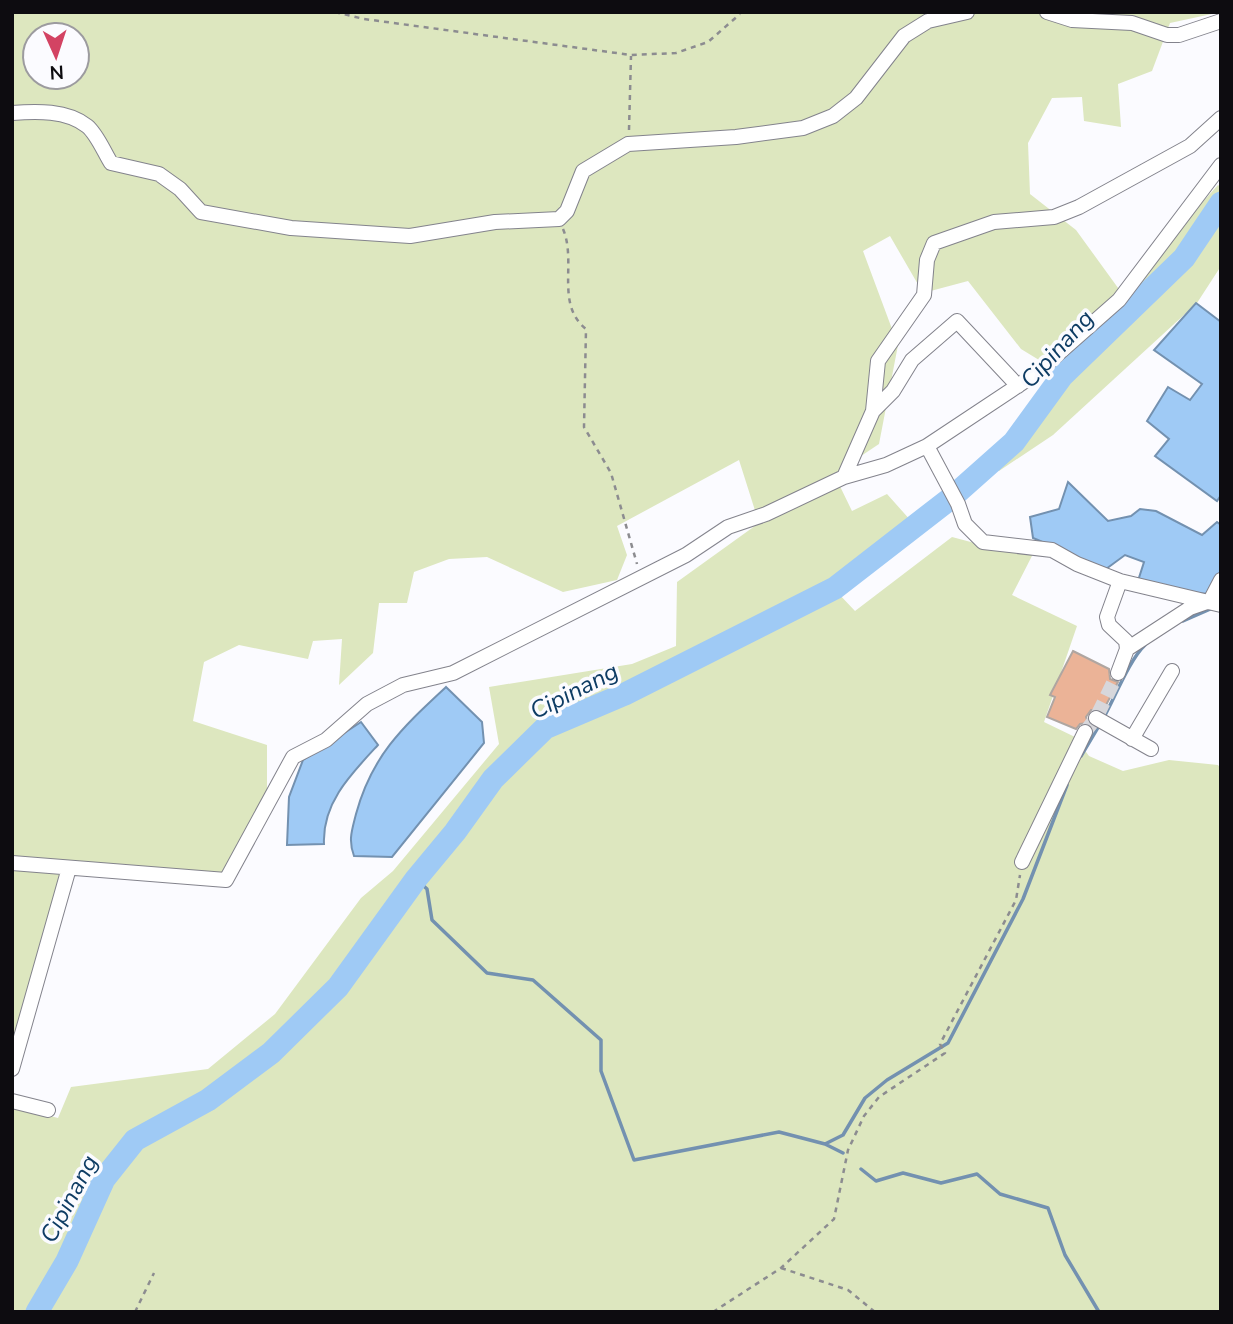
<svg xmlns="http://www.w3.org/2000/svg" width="1233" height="1324" font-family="'Nunito Sans',sans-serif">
  <rect width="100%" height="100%" fill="#fbfbff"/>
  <path fill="#dde7bf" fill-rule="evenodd" d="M12,12H1221L1170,23L1152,71L1118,84L1121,127L1084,121L1082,97L1052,98L1028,143L1030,194L1076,230L1121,292L1218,185L1221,187V266L1197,303L1053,435L999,471L988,456L1015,431L1057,371L1021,349L968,281L923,293L890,236L863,251L898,345L879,444L834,474L852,511L887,494L920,531L837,592L855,611L952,537L982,545L1035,550L1012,595L1077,626L1044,722L1075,737L1089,756L1123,771L1169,760L1218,765L1221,769V1312H12V1106L58,1118L71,1087L208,1069L275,1014L361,898L393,871L499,744L489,687L632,664L676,646L677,582L759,523L739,460L617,526L627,555L617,580L563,592L487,557L449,559L414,572L407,603H379L373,653L339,685L342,639L313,641L308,659L239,645L204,662L193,721L267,745V813L225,883L66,868L12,1057ZM35,35H77V77H35Z"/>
  <path fill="#9fcaf5" stroke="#7391b0" stroke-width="2" d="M1196,303L1221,322V495L1217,501L1155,456L1169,439L1147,421L1168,387L1190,400L1202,384L1154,350Z
    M1068,482L1108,521L1131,516L1140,509L1156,511L1202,535L1217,522L1221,525V582L1215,594L1159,592L1137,584L1144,562L1125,555L1106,569C1083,565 1057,547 1033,538L1030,517L1059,509Z
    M446,687L482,722L484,743L392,857L354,856C348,840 352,830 356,814C372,755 403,727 446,687Z
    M361,722L378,745C351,774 322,803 324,844L287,845L289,797L303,760Z"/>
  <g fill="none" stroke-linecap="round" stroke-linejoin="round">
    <path stroke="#7391b0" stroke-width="3.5" d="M1183,621L1215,607
      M1104,717C1115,697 1130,659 1145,645
      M1081,756L1100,724
      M416,879L427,889L432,920L487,973L533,980L601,1040V1071L634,1160L779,1132L825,1144L843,1135L865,1098L887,1080L948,1043L1023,899L1067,785
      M825,1144L843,1153
      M861,1169L876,1181L903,1173L941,1183L977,1174L1000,1194L1048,1208L1065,1255L1099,1312"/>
    <path stroke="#9fcaf5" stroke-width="23" d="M37,1312L67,1261L104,1179L135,1140L208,1100L271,1053L338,987L416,879L455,832L493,779L545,728L625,694L835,588L951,498L1014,442L1062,376L1184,258L1221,203"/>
  </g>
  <path fill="#ebb397" stroke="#afa6a1" stroke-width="2" d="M1073,651L1109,669L1110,679L1118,682L1103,711L1091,710L1086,717L1088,723L1080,724L1076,729L1047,717L1055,697L1050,695Z"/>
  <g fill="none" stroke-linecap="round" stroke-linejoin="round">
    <path stroke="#d7d7db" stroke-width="14" stroke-dasharray="14 7" stroke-linecap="butt" d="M1085,732L1096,718L1118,673"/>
    <g stroke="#83838c" stroke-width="16">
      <path id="street" d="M1047,12L1072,20L1132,23L1167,35H1179L1221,21
        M12,113C36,111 67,110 87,126C97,134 104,152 111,163L159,174L180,189L201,212L291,228L410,236L495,222L559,219L567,211L583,171L628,144L736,137L803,128L833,116L856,98L904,36L928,21L967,12
        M873,411L893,391L912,360L957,321L1018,386
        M927,446L958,504L965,524L983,542L1052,550L1077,564L1120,581L1221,605
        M844,477L873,411L878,361L924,295L927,260L934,243L994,222L1054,217L1079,207L1190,146L1221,118
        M1127,649L1190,608L1210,601L1221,580
        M1118,673L1127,649L1126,641L1109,625L1107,617L1120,581
        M1096,718L1151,749
        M1132,739L1172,671
        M1022,862L1085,732
        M12,863L226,880L293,757L326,740L367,704L403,685L453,673L686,555L728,527L766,514L844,477L886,465L927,446L1034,375L1119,300L1221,165
        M12,1069L69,868
        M12,1101L48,1110"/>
    </g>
    <path stroke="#8c8c90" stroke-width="2.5" stroke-dasharray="5 5" stroke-linecap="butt" d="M335,12L364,19L631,55L676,53L708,42L740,14
      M629,130L631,56
      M563,229C577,262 555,304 586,329L584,427L611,473L637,564
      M781,1268L848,1290L875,1312
      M135,1312L154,1273
      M713,1312L781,1268L834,1219L848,1150L864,1116L879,1097L945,1053L940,1044L1016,900L1020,875"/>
    <use href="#street" stroke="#fff" stroke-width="14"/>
  </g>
  <g text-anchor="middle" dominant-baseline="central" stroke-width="7" stroke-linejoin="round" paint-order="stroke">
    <g font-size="24" font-style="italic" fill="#0e3c64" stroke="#fbfbff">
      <text transform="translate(1057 349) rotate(-48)">Cipinang</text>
      <text transform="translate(574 691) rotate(-27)">Cipinang</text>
      <text transform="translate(69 1199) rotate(-62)">Cipinang</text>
    </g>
  </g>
  <rect width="1233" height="1324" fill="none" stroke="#0d0c10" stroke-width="28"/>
  <g transform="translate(56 56) rotate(177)"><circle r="33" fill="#fbfbff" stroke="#9c9b9f" stroke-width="2"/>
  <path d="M0-5L12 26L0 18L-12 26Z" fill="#d34363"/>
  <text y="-10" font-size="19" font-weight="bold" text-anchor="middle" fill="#0d0c10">N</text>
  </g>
</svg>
